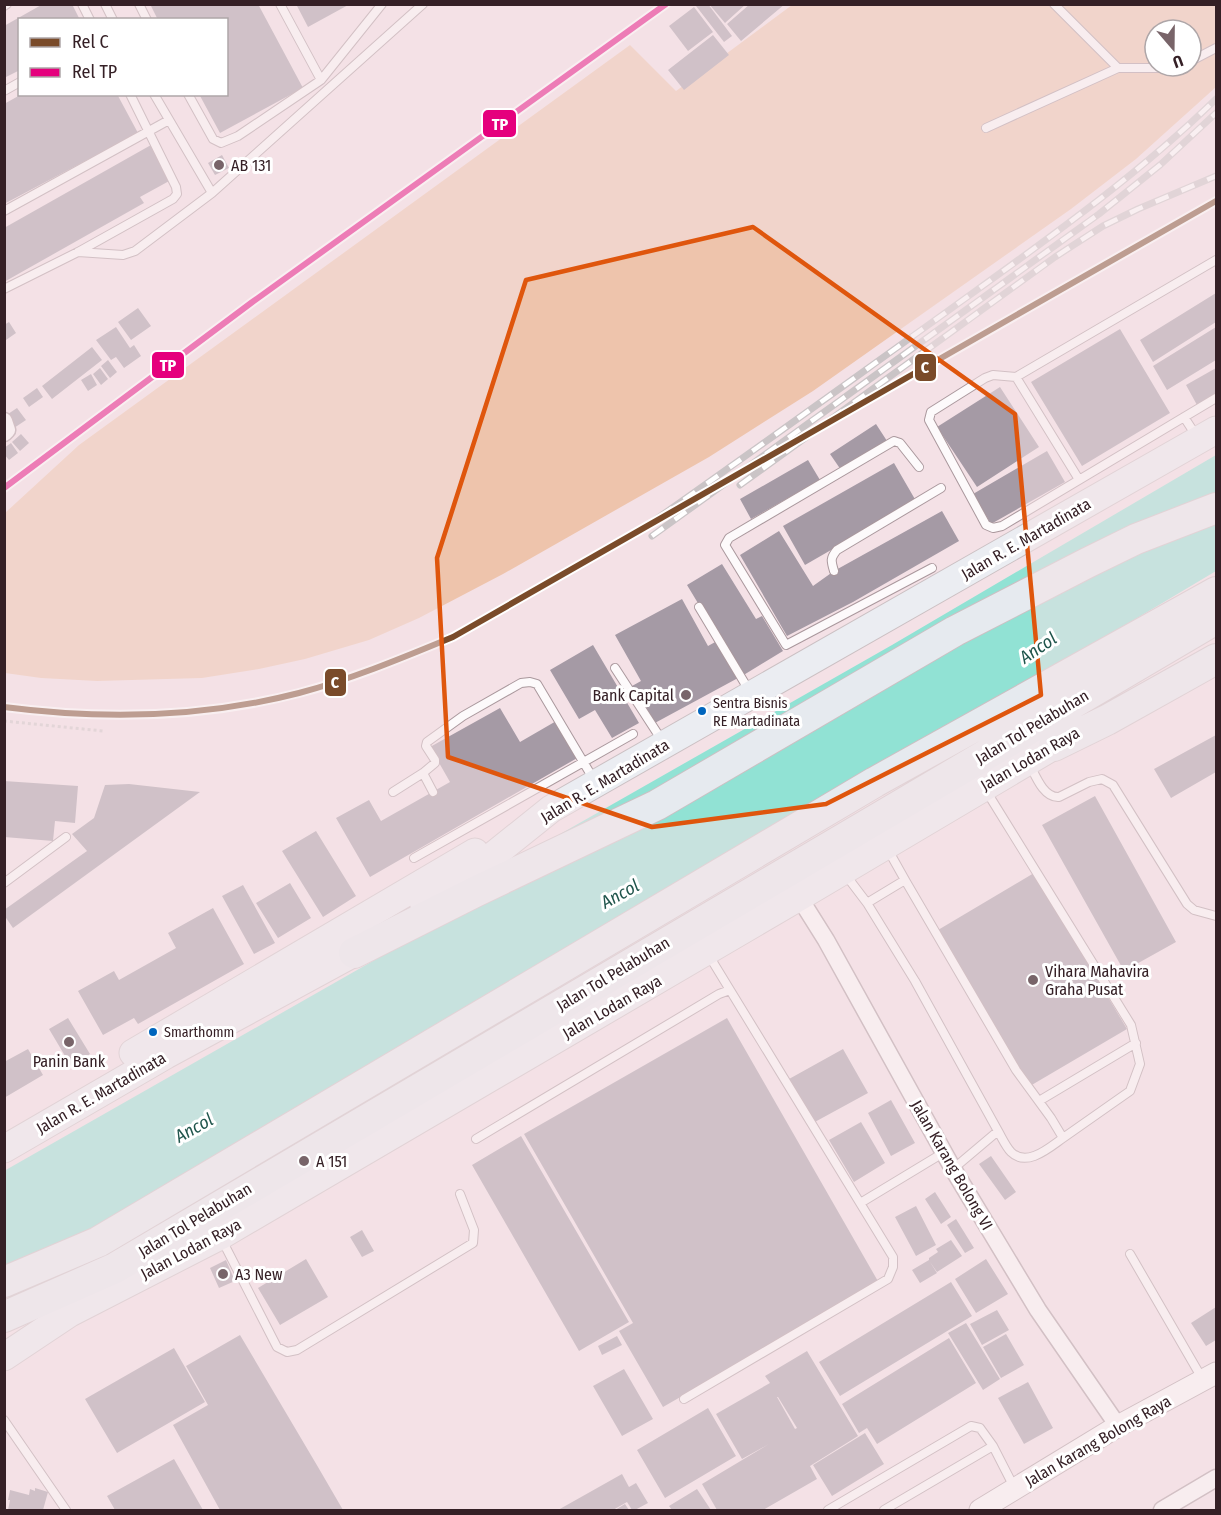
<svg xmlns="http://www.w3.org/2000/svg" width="1221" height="1515" font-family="'Fira Sans Condensed',sans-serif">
  <rect width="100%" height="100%" fill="#f4e1e6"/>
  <path fill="#eec4ac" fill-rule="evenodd" d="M792,5H1216V87L1136,159L1071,209L813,391L709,457L503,574L419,618L369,640L305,659L259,669L202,678L97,681L41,678L5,673V513L79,445L630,45L676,91ZM1155,30H1191V66H1155Z"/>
  <path fill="#91e2d4" d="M1216,455V571L934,739L91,1233L5,1272L4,1171L459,912L562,833L892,645Z"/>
  <path fill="#a59aa5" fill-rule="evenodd" d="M43,4H72L80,20H20V70L4,78V26Z
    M150,4H258L303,88L220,133L199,94H226V20H158Z
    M296,4H350L308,27Z
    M698,4H708L732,36L724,42L696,6Z
    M709,4H746L725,23Z
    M750,4H785L741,41L727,24Z
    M694,7L713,32L688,51L669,26Z
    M713,35L729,55L684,90L668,70Z
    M22,94H117L138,133L4,204V104Z
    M151,145L171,180L140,197L144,203L4,282V228Z
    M222,155L229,168L215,175L208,163Z
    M1216,293V322L1153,362L1140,340Z
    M138,308L151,326L131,340L118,322Z
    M9,322L16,333L6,340L4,325Z
    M116,327L130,348L134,345L141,356L124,368L116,357L111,360L96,340Z
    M1216,327V360L1167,390L1153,366Z
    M1120,329L1170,413L1082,466L1031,382Z
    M92,347L102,360L52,399L42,386Z
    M108,360L117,372L110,378L101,366Z
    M100,368L108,379L101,385L93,374Z
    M1216,368V394L1197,405L1186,385Z
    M91,374L97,385L88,391L81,380Z
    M1000,387L1039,447L977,487L937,427Z
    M37,388L43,397L29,407L23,398Z
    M17,408L26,420L14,428L5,416Z
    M876,424L887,441L841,470L830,454Z
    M21,434L29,443L20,451L12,442Z
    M11,443L18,453L9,460L4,454V448Z
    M1047,451L1065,482L991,524L973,494Z
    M808,460L820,480L751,519L740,499Z
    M894,463L916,501L805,565L783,526Z
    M942,511L959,541L853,602L787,636L740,555L779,531L813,586L834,571Z
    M722,564L756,619L762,616L783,651L742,676L687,585Z
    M682,599L708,646L717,641L738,678L653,724L632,686L641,681L615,635Z
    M593,645L639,723L612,738L595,710L579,719L550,670Z
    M500,708L520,742L558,720L579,757L370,877L336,818L369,800L381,821L450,782L430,747Z
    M1216,735V772L1171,798L1154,769Z
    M4,781L78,786L75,823L55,821L53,841L4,837Z
    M129,784L200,792L13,928L4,915V910L87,851L72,834L94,818L105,785Z
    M1095,796L1176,942L1124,971L1042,825Z
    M316,831L356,896L323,917L282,851Z
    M1034,873L1127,1029L1030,1086L938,930Z
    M290,883L311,918L278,938L256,903Z
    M243,885L275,943L254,954L222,896Z
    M213,908L244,964L138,1024L134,1018L103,1035L78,991L114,971L119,980L176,948L168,933Z
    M68,1018L90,1054L71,1066L49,1029Z
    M727,1018L879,1283L663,1407L619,1331L633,1323L524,1134Z
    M28,1049L43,1075L4,1098V1062Z
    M843,1049L868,1093L813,1123L789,1079Z
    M891,1100L915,1143L891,1156L868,1113Z
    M861,1122L885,1163L854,1182L829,1140Z
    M521,1136L629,1322L579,1351L472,1165Z
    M991,1156L1016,1192L1005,1200L979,1164Z
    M935,1192L951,1217L941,1224L925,1199Z
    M916,1206L936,1245L916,1256L895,1217Z
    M956,1219L974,1248L965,1253L947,1225Z
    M362,1230L374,1251L362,1257L350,1237Z
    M951,1240L962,1256L937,1272L930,1262L937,1273L920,1283L912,1270L929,1260V1258L938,1252L936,1249Z
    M306,1259L328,1297L280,1325L258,1288Z
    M986,1259L1008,1294L976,1313L955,1279Z
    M226,1260L235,1281L219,1288L210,1268Z
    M951,1282L972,1316L840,1396L819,1362Z
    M1216,1307V1340L1206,1346L1191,1323Z
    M997,1310L1009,1330L982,1345L970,1324Z
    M966,1323L1000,1379L983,1390L948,1333Z
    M1006,1334L1024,1365L1001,1378L983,1347Z
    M240,1335L318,1467L343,1510H220L173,1425L208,1405L186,1366Z
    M617,1336L622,1345L602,1355L598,1346Z
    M949,1338L976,1383L877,1444L867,1428L859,1433L842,1404Z
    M174,1348L205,1402L117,1453L85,1399Z
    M807,1351L858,1436L810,1466L817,1479L763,1510H717L702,1484L769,1444L742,1459L716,1414L770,1383L765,1376ZM777,1397H778L797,1428L795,1429Z
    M624,1369L653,1419L622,1436L593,1386Z
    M1028,1382L1053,1428L1024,1444L998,1398Z
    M708,1408L736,1456L665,1498L637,1450Z
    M865,1433L884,1464L832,1496L813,1465Z
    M174,1459L203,1510H115L107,1496Z
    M622,1474L629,1487L636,1483L648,1503L635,1510H632L627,1502L613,1510H558Z
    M35,1488L48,1492L43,1510H8L10,1500H8L10,1490L29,1495L30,1489L35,1491Z
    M697,1489L711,1510H672L669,1506Z
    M625,1504L629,1510H615Z"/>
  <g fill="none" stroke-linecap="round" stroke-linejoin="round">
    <g stroke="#aa989d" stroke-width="10">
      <path id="service" d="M82,4L90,20
        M105,4L113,20
        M139,4L147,20
        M280,4L321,80
        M1054,4L1118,68
        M4,6L7,4
        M1191,61L1216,48
        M4,91L20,82
        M154,94L212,193
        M188,94L213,139L221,143L238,136L321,80L382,4
        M986,128L1118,68H1177L1180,66
        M4,211L169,120
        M78,252L123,255L135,251L212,193L423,4
        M1216,260L1016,377L993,375L985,378L931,412L929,420L986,525L993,528L1002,526L1216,398
        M4,289L78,252L173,199L177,194L176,187L130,94
        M1016,377L1078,478
        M1184,417L1197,437
        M919,467L900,443L894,441L729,538L725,545L786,645L932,568
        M834,571C831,561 830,558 837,550L941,488
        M699,607L750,692
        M615,668L663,742
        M1030,765C1036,777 1044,798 1059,797L1089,782L1102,779L1113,785L1187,904L1194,910L1216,916
        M423,773L433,792
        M393,792L423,773L435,763V760L426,746L427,742L463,716L521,683L530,682L537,684L594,780
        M887,848L905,880L867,903L915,981L998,1131C1002,1138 1006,1147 1011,1152C1027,1168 1050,1147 1063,1138
        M414,858L633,734
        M845,874L867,903
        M905,880L1016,1070L1051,1118L1063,1138L1130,1091L1140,1064L1131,1025L985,789
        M4,883L66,837
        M1039,1101L1136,1043
        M476,1139L719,994L730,990
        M953,1169L998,1131
        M862,1202L943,1153
        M221,1238L277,1347L287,1352L297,1350L473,1243L474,1230L460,1194
        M1130,1254L1203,1380
        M684,1399L888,1279L893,1267V1257L708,954
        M4,1420L66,1510
        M828,1510L971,1426L980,1428L993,1446L1015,1489
        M884,1510L993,1446"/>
    </g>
    <g stroke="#aa989d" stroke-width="19">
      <path id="minor" d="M4,421L7,430L4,433
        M799,897L826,940L953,1169L1038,1310L1118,1426
        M1162,1510L1216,1478"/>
    </g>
    <g stroke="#aa989d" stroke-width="23">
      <path id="tertiary" d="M980,1510L1118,1426L1216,1373"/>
    </g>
    <g stroke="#cbc0c3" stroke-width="29">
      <path id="trunk" d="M424,906L455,886L551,809L1216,430
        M133,1053L475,852
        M4,1149L166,1055L354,953L372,941
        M4,1357L70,1313L220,1236L799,897L1074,734"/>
    </g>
    <g stroke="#cbc0c3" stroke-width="32">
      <path id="motorway" d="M1054,746L1107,720L1216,659
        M354,953L475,892L657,805L955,631L1087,563L1136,539L1216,508
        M4,1282L98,1242L875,782L1216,592
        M4,1317L115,1268L1216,619"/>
    </g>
    <path stroke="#cec6c7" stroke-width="3" stroke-dasharray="3 3" stroke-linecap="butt" d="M4,721L103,731"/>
    <use href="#service" stroke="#fdfafb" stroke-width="8"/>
    <use href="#minor" stroke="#fdfafb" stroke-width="16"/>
    <use href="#tertiary" stroke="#fdfafb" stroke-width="21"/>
    <use href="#trunk" stroke="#ebedf2" stroke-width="27"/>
    <use href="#motorway" stroke="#e6eaef" stroke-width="30"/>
    <g stroke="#cac4c6" stroke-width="7">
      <path id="rail" d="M740,485L1055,257L1103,226L1138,209L1216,176
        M638,532C741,460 843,386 945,313C1039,245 1134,179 1216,99
        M652,536L1099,214L1160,165L1216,113"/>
    </g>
    <use href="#rail" stroke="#fff" stroke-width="4.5" stroke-dasharray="14" stroke-linecap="butt"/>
    <g stroke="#fff" stroke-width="10">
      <path id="rail-1" d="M4,707C104,720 202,718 299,693C352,679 402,658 453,637L1216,201"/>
    </g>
    <g stroke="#fff" stroke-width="10">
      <path id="rail-2" d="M4,488L251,303L666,4"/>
    </g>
    <use href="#rail-1" stroke="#7a4b2a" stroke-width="6"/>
    <use href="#rail-2" stroke="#e5007d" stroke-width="6"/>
  </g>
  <path d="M0 0H1221V1515H0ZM753,227L1015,414L1041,695L826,804L652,827L448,757L437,558L526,280Z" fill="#f4e1e6" fill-opacity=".55" fill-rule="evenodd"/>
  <path fill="none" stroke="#df560d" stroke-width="4.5" stroke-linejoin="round" d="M753,227L1015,414L1041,695L826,804L652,827L448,757L437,558L526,280Z"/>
  <g fill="#786469" stroke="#fff" stroke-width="2">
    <circle cx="219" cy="165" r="6"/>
    <circle cx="686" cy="695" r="6"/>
    <circle cx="1033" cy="980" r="6"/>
    <circle cx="69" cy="1042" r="6"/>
    <circle cx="304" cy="1161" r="6"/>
    <circle cx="223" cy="1274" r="6"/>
  </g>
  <g fill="#0065bd" stroke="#fff" stroke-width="2">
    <circle cx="702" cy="711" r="5"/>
    <circle cx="153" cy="1032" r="5"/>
  </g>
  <g text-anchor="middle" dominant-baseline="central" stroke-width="6" stroke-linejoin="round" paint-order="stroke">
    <g font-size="14" fill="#352026" stroke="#fff" text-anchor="start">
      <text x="713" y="703">Sentra Bisnis<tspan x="713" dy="18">RE Martadinata</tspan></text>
      <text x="164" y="1032">Smarthomm</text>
    </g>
    <g font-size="16" fill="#352026" stroke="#fff" text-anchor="start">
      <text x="231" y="165">AB 131</text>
      <text x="674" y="695" text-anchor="end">Bank Capital</text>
      <text x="1045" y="971">Vihara Mahavira<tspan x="1045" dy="18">Graha Pusat</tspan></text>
      <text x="69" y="1061" text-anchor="middle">Panin Bank</text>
      <text x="316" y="1161">A 151</text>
      <text x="235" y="1274">A3 New</text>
    </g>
    <g font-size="16" fill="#352026" stroke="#fff">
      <text transform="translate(1026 539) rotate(-30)">Jalan R. E. Martadinata</text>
      <text transform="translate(1032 727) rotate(-31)">Jalan Tol Pelabuhan</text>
      <text transform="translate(1030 759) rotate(-30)">Jalan Lodan Raya</text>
      <text transform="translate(605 781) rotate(-31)">Jalan R. E. Martadinata</text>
      <text transform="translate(613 974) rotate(-31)">Jalan Tol Pelabuhan</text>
      <text transform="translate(612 1007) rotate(-30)">Jalan Lodan Raya</text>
      <text transform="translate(101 1093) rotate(-30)">Jalan R. E. Martadinata</text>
      <text transform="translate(952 1165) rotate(60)">Jalan Karang Bolong VI</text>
      <text transform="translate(195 1220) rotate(-31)">Jalan Tol Pelabuhan</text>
      <text transform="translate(191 1249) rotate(-28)">Jalan Lodan Raya</text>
      <text transform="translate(1098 1441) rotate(-30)">Jalan Karang Bolong Raya</text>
    </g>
    <g font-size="18" font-style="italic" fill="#20554c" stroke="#fff">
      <text transform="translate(1038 648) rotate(-34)">Ancol</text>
      <text transform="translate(620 894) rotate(-29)">Ancol</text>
      <text transform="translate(194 1128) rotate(-29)">Ancol</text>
    </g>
  </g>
  <g stroke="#fff" stroke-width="2">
    <rect x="482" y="109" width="35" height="29" rx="6" fill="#e5007d"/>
    <rect x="151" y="351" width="34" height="28" rx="6" fill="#e5007d"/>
    <rect x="914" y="353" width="23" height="29" rx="6" fill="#7a4b2a"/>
    <rect x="324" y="668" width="23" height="29" rx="6" fill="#7a4b2a"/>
  </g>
  <g font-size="16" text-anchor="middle" font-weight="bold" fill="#fff">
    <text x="500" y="130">TP</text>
    <text x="168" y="371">TP</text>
    <text x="925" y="373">C</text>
    <text x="335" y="688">C</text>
  </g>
  <rect width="1221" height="1515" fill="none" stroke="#352026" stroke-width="12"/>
  <rect x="18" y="18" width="210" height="78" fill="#ffffff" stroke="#aea6a8" stroke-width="1.5"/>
  <rect x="30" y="38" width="30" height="9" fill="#7a4b2a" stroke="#aea6a8" stroke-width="1.5"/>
  <text x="72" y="48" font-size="18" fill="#352026">Rel C</text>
  <rect x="30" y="68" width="30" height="9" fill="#e5007d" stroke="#aea6a8" stroke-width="1.5"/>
  <text x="72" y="78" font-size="18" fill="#352026">Rel TP</text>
  <g transform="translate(1173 48) rotate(160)"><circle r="28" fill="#ffffff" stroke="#aea6a8" stroke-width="1.5"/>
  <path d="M0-4.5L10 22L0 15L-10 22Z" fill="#786469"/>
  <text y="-9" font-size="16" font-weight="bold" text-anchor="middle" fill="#352026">U</text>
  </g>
</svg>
